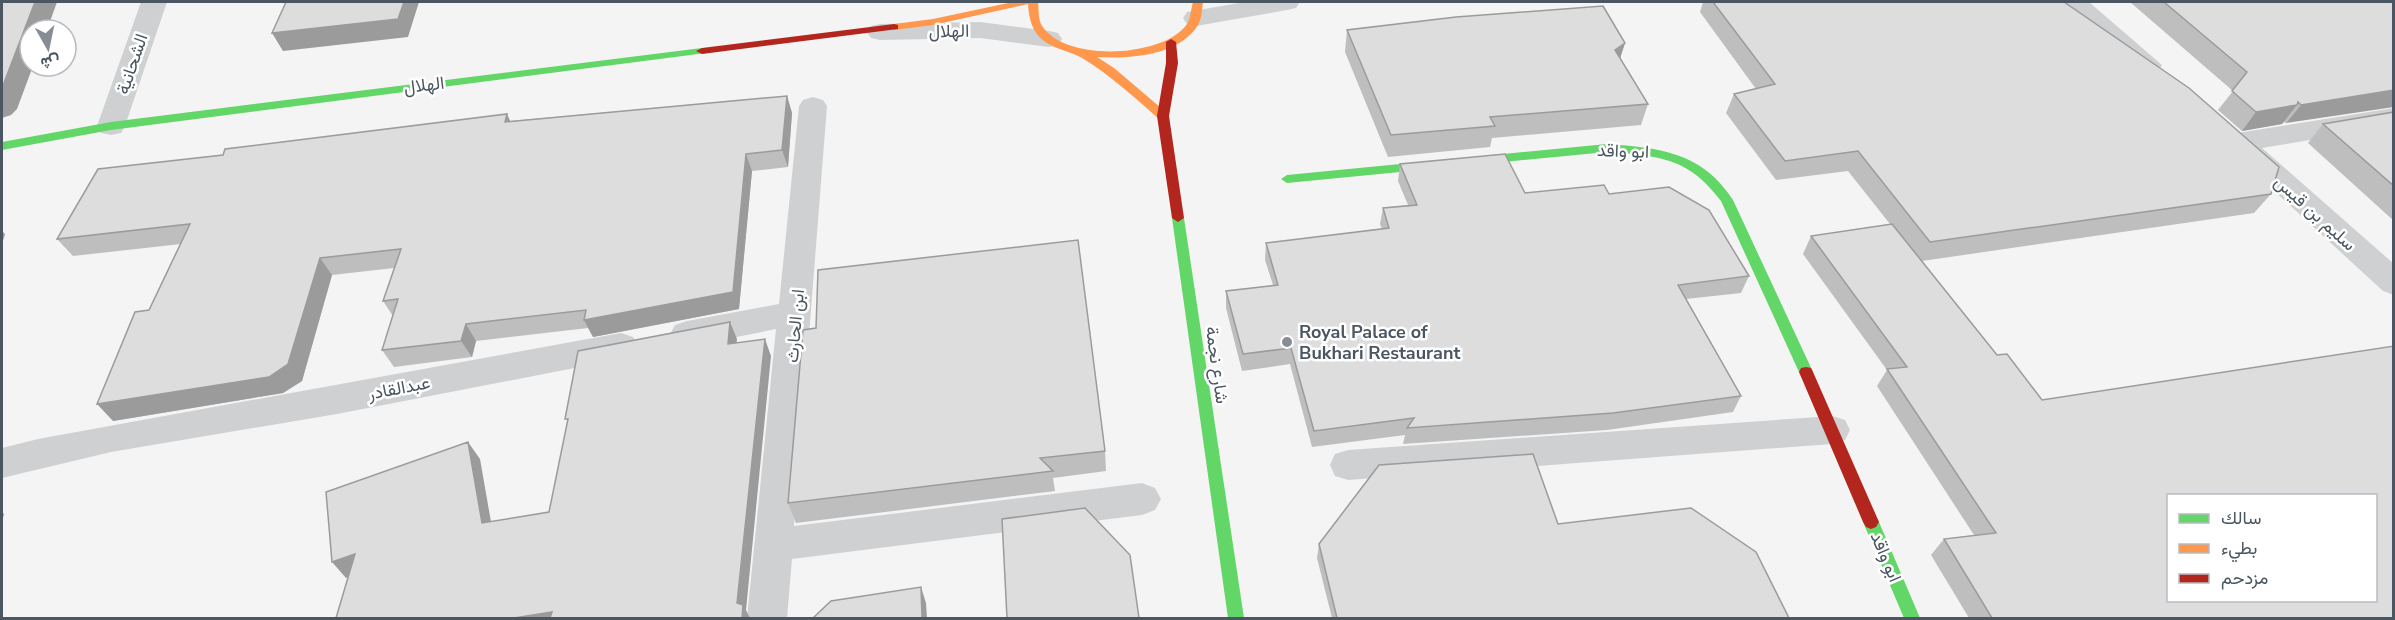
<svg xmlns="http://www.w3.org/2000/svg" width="2395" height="620" font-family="'Nunito Sans',Vazirmatn,sans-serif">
  <rect width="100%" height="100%" fill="#f4f4f4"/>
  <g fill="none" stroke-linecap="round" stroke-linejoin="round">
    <path fill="#ced0d2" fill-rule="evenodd" d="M141,2H167L125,126L121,133L111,135L101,133L97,126Z
      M1245,2H1300L1296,8L1287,10L1196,26L1187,24L1183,18L1187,12Z
      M2061,2H2089L2162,65L2158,71L2148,73L2138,71Z
      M980,22L1049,31L1058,33L1062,39L1058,45L1049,47L980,38L880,40L871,38L867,32L871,26L880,24Z
      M813,97L823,100L827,106L794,526L1142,483L1155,488L1161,499L1155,510L1142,515L792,559L787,618H747L776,329L687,347L675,343L670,334L675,325L687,321L779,304L799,106L803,100Z
      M2394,108V126L2262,148L2394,264V295L2383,291L2222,143L2227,136L2237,133Z
      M621,333L633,337L638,346L633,355L621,359L337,414L111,452L2,478V448L38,439Z
      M1832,416L1845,420L1850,430L1845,440L1832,444L1348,480L1335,476L1330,465L1335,454L1348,450Z"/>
    <path fill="#63d668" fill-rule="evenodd" d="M702,48L708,51L706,53L111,130L2,150V142L111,122Z
      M1607,144C1660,148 1702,152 1733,200L1813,372L1811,376H1801L1799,372L1721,201C1688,157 1659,156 1607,152L1287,183L1281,179L1287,175Z
      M1178,214L1184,218L1244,618H1228L1172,218Z
      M1871,515L1876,517L1879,522L1920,618H1904L1863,522L1866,517Z"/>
    <path fill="#ff974d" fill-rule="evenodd" d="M1013,2H1038C1039,8 1038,18 1041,24C1062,63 1164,58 1187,24C1191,18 1191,8 1193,2H1203C1202,9 1202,18 1198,25C1179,56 1129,59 1097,57L1114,68L1167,113L1169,116L1167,119H1159C1134,97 1110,75 1082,58C1071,51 1056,50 1044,41C1032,32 1029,19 1028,4L933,25L894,30L889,27L894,24L933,19Z"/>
    <path fill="#b3261e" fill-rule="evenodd" d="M894,24L898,25V29L702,54L696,51L702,48Z
      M1171,39L1176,42L1178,63L1169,116L1184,218L1178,222L1172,218L1157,116L1166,63V42Z
      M1806,367L1811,368L1813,372L1879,522L1876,527L1871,529L1866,527L1863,522L1799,372L1801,368Z"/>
  </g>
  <path fill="#bebebf" d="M1703,2H2064L2271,194L2254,213L1922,261L1997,355L2042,400L2394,618H1969L1931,555L1944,539L1974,535L1877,386L1887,370L1803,254L1811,236L1890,224L1848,171L1776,180L1726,113L1734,94L1756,89L1700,12Z
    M2130,2H2394L2286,123L2284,122L2282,124L2242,131L2218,110L2233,91Z
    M1347,30L1625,43L1620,58L1648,104L1641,125L1492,138L1490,147L1388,157L1345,52Z
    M787,96L792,113L788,167L752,171L739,309L593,337L588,328L476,341L472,357L394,367L382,350L393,316L383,301L394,268L332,275L302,381L283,393L113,421L149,310L181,244L73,256L57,239L510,121Z
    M2394,112V221L2308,143L2323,124Z
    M1400,164L1525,193L1609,194L1749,276L1741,293L1686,299L1741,396L1733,412L1607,430L1403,444L1405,435L1312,447L1290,364L1242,371L1226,308V291L1273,285L1265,260L1266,243L1382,229L1380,224L1383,208L1408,205L1398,181Z
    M803,330L1105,451L1106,471L1053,478L1055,491L796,523L788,503Z
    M1319,544L1789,618H1332L1317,558Z"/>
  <path fill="#9b9b9b" d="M35,2H57L47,30H30V66H33L17,109L11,115L2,118V88Z
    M404,2H419L408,37L283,51L272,33Z
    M1625,43L1618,65L1615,50Z
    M2394,90V107L2286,123L2301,105Z
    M787,96L792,113L788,167L782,150Z
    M2297,105L2282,124L2242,131L2256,112Z
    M507,114L515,131L505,122Z
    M746,154L752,171L739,309L593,337L584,320Z
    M2,231L5,234L2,244Z
    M320,258L332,275L302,381L283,393L113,421L97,404Z
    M730,322L737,339L735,361L728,344Z
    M466,324L476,341L472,357L461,341Z
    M765,339L771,356L746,610L750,618H742L737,603Z
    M468,442L480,459L494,539L482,523Z
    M2,512L4,514L2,522Z
    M355,554L370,569L346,578L332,562Z
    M921,587L926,603L927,618H922Z
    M552,612L557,618H514Z"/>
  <path fill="#ddddde" stroke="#9b9b9b" stroke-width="1.5" fill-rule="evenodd" d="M2,2H35L2,88Z
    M286,2H404L398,19L272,33Z
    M1713,2H2064L2189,88L2279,167L2271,194L1930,242L1858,151L1785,161L1734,94L1775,84Z
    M2164,2H2394V90L2301,105L2298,102L2297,105L2256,112L2232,91L2247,72Z
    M1603,6L1625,43L1615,50L1648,104L1490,117L1495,126L1391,135L1347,30L1456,17Z
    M787,96L782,150L746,154L733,292L584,320L586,310L466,324L461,341L382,350L398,299L383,301L401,249L320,258L288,364L269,377L97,404L135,312L149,310L190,224L57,239L98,169L223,155L225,149L507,114L505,122Z
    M2394,112V186L2323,124Z
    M1505,154L1525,193L1604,185L1609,194L1669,187L1709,210L1749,276L1678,285L1741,396L1613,413L1407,428L1414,418L1314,431L1291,348L1243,354L1226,291L1278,285L1266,243L1389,228L1383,208L1417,205L1400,164Z
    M1892,224L1997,355L2007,354L2042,400L2394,346V618H1992L1944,539L1996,533L1887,369L1907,367L1811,236ZM2169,495H2376V600H2169Z
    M1078,240L1105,451L1040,458L1053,471L788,503L803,330L816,328L818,270Z
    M730,322L728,344L765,339L737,603L743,605L742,618H550L552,612L514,618H336L355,554L332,562L326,492L468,442L482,523L549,512L568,419H565L578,351Z
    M1533,454L1558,524L1691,508L1756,552L1789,618H1337L1319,544L1379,465Z
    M1085,508L1130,555L1139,618H1007L1002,519Z
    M921,587L922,618H813L831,601Z"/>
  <circle fill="#868d94" stroke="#fff" stroke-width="2" cx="1287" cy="342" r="6"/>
  <g text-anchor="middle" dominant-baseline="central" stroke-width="5" stroke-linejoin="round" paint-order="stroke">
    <g font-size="18" fill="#4a5661" stroke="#fff">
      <text transform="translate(949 31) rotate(-1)">الهلال</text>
      <text transform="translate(132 64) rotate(-71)">الشحانية</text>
      <text transform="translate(424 85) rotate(-7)">الهلال</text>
      <text transform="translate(1623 151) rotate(2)">ابو واقد</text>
      <text transform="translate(2315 213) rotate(42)">سليم بن قيس</text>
      <text transform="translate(795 326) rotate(-85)">ابن الحارث</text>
      <text transform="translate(1217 365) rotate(82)">شارع نجمة</text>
      <text transform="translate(399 388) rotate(-11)">عبدالقادر</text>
      <text transform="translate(1886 557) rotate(67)">ابو واقد</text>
    </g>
    <g font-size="18" font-weight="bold" fill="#4a5661" stroke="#fff" text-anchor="start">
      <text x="1299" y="332">Royal Palace of<tspan x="1299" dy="21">Bukhari Restaurant</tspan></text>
    </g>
  </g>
  <rect width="2395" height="620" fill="none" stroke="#4a5661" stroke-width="6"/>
  <rect x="2167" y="494" width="210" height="108" fill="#ffffff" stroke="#b7bbc0" stroke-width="1.5"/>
  <rect x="2179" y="514" width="30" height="9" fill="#63d668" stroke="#b7bbc0" stroke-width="1.5"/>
  <text x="2221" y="524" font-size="18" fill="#4a5661">سالك</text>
  <rect x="2179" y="544" width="30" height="9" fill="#ff974d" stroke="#b7bbc0" stroke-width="1.5"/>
  <text x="2221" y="554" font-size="18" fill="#4a5661">بطيء</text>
  <rect x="2179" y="574" width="30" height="9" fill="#b3261e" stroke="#b7bbc0" stroke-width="1.5"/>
  <text x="2221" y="584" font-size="18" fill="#4a5661">مزدحم</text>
  <g transform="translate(48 48) rotate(171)"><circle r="28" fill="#ffffff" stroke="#b7bbc0" stroke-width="1.5"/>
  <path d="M0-4.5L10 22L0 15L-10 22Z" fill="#868d94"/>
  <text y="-9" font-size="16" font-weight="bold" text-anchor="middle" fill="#4a5661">ش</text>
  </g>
</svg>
